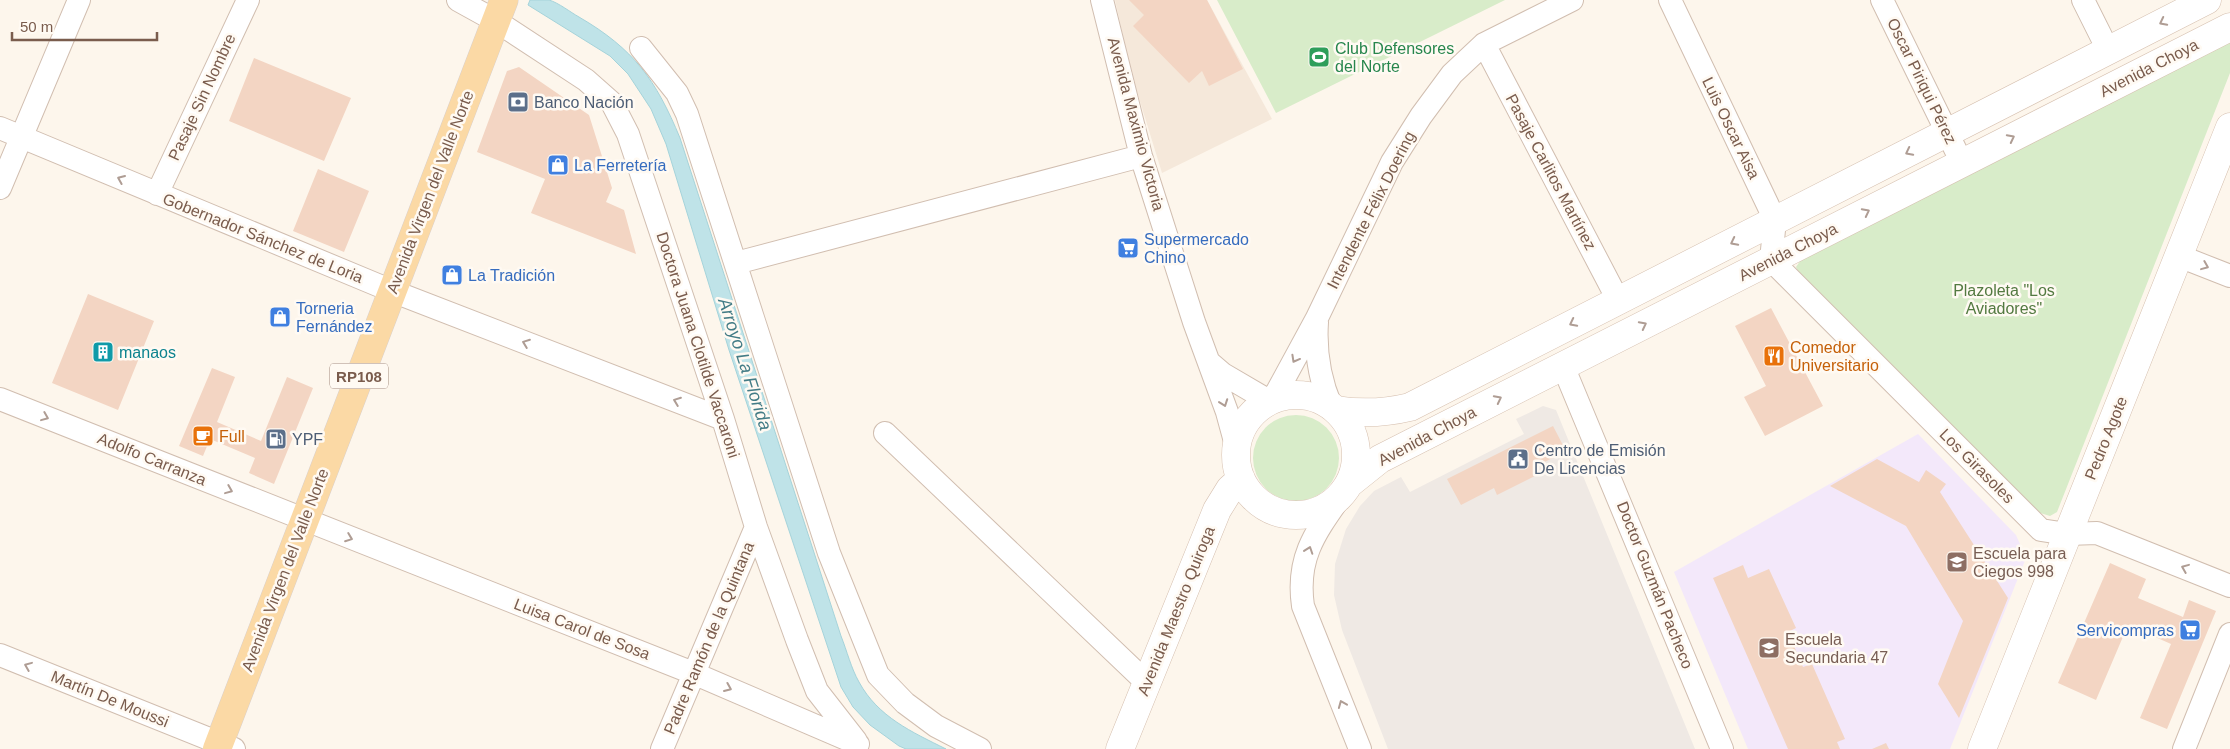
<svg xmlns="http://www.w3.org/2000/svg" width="2230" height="749" font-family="Arial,sans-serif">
  <rect width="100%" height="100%" fill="#fdf6ec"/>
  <path fill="#f5e8da" d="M1115,0H1207L1272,119L1162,173L1131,72Z"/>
  <path fill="#efe9e4" d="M1543,406L1556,410L1695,749H1388L1342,630L1334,595L1335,564L1346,529L1360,506L1374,491L1401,477L1410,492L1524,434L1516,419Z"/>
  <path fill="#f3e8fa" d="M1918,434L2016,535L2026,558L1950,749H1748L1674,572Z"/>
  <path fill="#d8ecc9" d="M1217,0H1505L1276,113Z
    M2230,40V73L2057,512L2050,516L2037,512L1800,276L1796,267L1803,257Z
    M1253 458a43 43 0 1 1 86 0a43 43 0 1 1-86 0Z"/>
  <path fill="#bfe3e8" stroke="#a5d3da" d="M530,0C536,0 544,0 549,0C559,3 570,12 579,17C634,49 656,80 680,138L841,636C847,651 851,668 859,682C878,717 912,732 946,749H906L899,746L870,725L853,707L841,687L729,350L666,144L651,109L628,74L610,56L528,5Z"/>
  <path fill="#f3d5c3" d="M1129,0H1207L1243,69L1209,86L1202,71L1189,83L1133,26L1144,15Z
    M254,58L351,98L324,161L229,121Z
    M519,67L589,115L612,188L606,202L624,210L636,254L531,213L545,179L477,152L507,71Z
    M318,169L369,191L344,252L293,231Z
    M88,294L154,321L118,410L52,383Z
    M1771,308L1823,406L1765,436L1744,397L1766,386L1735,326Z
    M212,368L235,377L217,422L261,441L287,377L313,388L274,484L249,473L255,458L210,439L203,456L179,446Z
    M1553,426L1566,451L1533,468L1537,475L1497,495L1494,488L1461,505L1447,479Z
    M1877,459L1919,482L1926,470L1946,484L1940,492L2008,598L1959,718L1938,684L1963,621L1906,526L1830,486Z
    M2110,563L2146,579L2138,598L2183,617L2189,600L2216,611L2167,729L2140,718L2171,644L2128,625L2096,700L2058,683Z
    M1743,565L1748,578L1769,569L1796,628L1788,632L1803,667L1812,664L1845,739L1837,742L1840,749H1788L1713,578Z
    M1886,743L1889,749H1872Z"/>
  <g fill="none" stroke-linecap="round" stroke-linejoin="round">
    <g stroke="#d1beb0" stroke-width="24">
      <path id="street" d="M458,0L496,21L586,80L612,103L628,134L723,419L756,527L797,640L817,691L856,741
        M1102,0L1141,156L1194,322L1227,412L1236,445
        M1670,0L1775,220L1771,260L2041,530L2067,534L2097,533L2230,586
        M1882,0L1962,163
        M2083,0L2108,50
        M1484,44L1618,300
        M641,48L677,93L687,114L829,553L878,675L905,703L936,726L980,749
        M0,128L392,291L723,419
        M0,188L79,0
        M157,194L248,0
        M2179,256L2230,276
        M736,263L1141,156
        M1317,322C1315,352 1319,378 1331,406
        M1209,362L1223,374L1269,401
        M1563,366L1722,749
        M0,399L693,673L858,744
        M1273,399L1317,318L1392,162L1421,116L1452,74L1484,44L1572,0
        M885,433L1146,682
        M1341,496C1315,533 1296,558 1303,606L1360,749
        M0,655L234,749
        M662,749L756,527
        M2184,749L2230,634"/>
    </g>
    <g stroke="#d6c0b0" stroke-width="29">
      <path id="secondary" d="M1236 455a60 60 0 1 1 120 0a60 60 0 1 1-120 0Z
        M1336,410C1361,414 1385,413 1410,407L2207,0
        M1350,483L1380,459L2230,27
        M1120,749L1217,510L1230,489L1241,479
        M1982,749L2230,127"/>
    </g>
    <g stroke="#dad1cd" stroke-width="29">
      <path id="primary" d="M217,749L504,0"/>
    </g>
    <use href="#street" stroke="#fff" stroke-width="22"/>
    <use href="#secondary" stroke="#fff" stroke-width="28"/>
    <use href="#primary" stroke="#fbd9a5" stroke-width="28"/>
  </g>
  <defs><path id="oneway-chevron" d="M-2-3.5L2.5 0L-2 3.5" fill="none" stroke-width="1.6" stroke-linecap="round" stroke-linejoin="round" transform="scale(1.25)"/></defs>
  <g stroke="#af9d94">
    <use href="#oneway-chevron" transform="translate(2163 22) rotate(153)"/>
    <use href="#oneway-chevron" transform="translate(2011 138) rotate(-27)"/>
    <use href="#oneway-chevron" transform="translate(1909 152) rotate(153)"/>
    <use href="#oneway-chevron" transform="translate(121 179) rotate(-157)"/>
    <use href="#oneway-chevron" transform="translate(1866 212) rotate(-27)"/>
    <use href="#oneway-chevron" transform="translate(1734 242) rotate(153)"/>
    <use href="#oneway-chevron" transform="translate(2205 266) rotate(22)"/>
    <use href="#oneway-chevron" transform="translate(1573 323) rotate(153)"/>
    <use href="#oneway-chevron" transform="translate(1643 325) rotate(-27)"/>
    <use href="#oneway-chevron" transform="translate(526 343) rotate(-159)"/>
    <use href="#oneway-chevron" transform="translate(1295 359) rotate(119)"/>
    <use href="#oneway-chevron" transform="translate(1498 399) rotate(-27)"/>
    <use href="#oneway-chevron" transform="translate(677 401) rotate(-159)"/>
    <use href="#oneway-chevron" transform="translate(1224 403) rotate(70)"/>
    <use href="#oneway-chevron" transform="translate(45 417) rotate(22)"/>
    <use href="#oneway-chevron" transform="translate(229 490) rotate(22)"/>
    <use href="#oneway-chevron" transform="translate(349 538) rotate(21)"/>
    <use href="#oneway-chevron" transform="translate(1309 550) rotate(-71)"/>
    <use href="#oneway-chevron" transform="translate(2185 568) rotate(-158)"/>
    <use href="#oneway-chevron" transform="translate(28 666) rotate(-158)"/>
    <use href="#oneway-chevron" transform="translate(728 688) rotate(23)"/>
    <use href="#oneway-chevron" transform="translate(1342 704) rotate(-112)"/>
  </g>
  <defs>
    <g id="stadium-square" transform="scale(1.125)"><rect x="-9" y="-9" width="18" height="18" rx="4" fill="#2e9e5b" stroke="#fffaf3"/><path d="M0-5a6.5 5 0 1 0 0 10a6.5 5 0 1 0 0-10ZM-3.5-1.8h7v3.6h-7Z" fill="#fff"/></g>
    <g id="bank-square" transform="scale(1.125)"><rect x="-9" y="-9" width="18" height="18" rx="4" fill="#5c6f8a" stroke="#fffaf3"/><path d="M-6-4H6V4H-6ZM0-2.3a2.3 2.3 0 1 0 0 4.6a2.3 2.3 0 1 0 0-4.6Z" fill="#fff"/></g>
    <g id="shop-square" transform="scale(1.125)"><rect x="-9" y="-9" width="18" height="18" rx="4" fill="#3f7fe0" stroke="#fffaf3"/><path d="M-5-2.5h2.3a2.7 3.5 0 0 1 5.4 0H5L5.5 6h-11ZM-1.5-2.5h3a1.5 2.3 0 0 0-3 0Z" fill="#fff"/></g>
    <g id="supermarket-square" transform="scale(1.125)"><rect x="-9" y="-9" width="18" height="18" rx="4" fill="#3f7fe0" stroke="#fffaf3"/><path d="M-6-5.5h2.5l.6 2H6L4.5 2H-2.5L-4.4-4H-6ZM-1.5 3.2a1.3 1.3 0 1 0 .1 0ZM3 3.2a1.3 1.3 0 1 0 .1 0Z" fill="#fff"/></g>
    <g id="building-square" transform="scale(1.125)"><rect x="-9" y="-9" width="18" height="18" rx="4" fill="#0f9aa8" stroke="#fffaf3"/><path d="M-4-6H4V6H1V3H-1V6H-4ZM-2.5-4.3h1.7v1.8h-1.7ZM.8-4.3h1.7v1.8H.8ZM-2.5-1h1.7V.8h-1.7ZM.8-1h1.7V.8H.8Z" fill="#fff"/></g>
    <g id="restaurant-square" transform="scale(1.125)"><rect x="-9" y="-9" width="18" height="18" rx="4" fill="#e8710a" stroke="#fffaf3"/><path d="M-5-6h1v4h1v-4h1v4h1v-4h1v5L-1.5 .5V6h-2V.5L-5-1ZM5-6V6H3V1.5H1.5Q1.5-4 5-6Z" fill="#fff"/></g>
    <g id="cafe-square" transform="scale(1.125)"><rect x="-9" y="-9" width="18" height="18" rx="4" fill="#e8710a" stroke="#fffaf3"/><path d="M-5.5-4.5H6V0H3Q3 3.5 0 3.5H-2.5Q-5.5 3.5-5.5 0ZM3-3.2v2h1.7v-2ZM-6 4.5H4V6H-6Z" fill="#fff"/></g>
    <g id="fuel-square" transform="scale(1.125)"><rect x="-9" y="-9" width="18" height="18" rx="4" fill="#5c6f8a" stroke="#fffaf3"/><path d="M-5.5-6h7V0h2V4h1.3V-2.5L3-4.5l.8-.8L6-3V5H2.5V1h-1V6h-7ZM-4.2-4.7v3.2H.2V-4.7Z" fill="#fff"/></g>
    <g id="civic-square" transform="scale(1.125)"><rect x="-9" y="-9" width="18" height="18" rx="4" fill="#5c6f8a" stroke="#fffaf3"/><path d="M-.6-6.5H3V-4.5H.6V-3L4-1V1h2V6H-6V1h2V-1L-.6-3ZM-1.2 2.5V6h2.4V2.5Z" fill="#fff"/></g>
    <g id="school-square" transform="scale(1.125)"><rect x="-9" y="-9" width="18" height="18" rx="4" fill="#8d6e63" stroke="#fffaf3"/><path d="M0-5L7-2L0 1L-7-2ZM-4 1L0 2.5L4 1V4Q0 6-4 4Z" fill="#fff"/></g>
  </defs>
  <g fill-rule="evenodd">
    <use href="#stadium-square" x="1319" y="57"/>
    <use href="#bank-square" x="518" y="102"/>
    <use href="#shop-square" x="558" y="165"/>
    <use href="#supermarket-square" x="1128" y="248"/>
    <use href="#shop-square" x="452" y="275"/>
    <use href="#shop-square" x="280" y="317"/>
    <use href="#building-square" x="103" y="352"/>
    <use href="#restaurant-square" x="1774" y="356"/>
    <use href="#cafe-square" x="203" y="436"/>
    <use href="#fuel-square" x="276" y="439"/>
    <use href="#civic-square" x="1518" y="459"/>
    <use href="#school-square" x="1957" y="562"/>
    <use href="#supermarket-square" x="2190" y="630"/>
    <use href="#school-square" x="1769" y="648"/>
  </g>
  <g text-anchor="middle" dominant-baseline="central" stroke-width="5" stroke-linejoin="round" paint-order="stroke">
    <rect fill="#fffaf3" stroke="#a28b7f" stroke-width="1" x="330" y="363.5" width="58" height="25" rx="4"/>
    <g font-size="15" font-weight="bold" fill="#7a5c4d">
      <text x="359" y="376">RP108</text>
    </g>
    <g font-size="16" fill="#27864d" stroke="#fffaf3" text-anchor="start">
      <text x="1335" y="48">Club Defensores<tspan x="1335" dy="18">del Norte</tspan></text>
    </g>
    <g font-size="16" fill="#7a5c4d" stroke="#fffaf3">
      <text transform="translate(2149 68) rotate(-27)">Avenida Choya</text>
      <text transform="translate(1922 81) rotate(64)">Oscar Piriqui Pérez</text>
      <text transform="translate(202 97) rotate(-65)">Pasaje Sin Nombre</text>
      <text transform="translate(1136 124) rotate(75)">Avenida Maximio Victoria</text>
      <text transform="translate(1731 128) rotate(64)">Luis Oscar Aisa</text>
      <text transform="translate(1551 172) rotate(62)">Pasaje Carlitos Martínez</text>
      <text transform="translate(430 192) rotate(-69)">Avenida Virgen del Valle Norte</text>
      <text transform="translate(1371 210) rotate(-63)">Intendente Félix Doering</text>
      <text transform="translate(263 238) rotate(22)">Gobernador Sánchez de Loria</text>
      <text transform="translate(1788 252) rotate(-27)">Avenida Choya</text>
      <text transform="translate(698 345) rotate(72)">Doctora Juana Clotilde Vaccaroni</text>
      <text transform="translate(1427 436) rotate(-28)">Avenida Choya</text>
      <text transform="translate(2106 438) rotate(-68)">Pedro Agote</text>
      <text transform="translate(152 459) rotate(22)">Adolfo Carranza</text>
      <text transform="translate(1977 466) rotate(45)">Los Girasoles</text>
      <text transform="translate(285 570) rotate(-69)">Avenida Virgen del Valle Norte</text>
      <text transform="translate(1655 585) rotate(68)">Doctor Guzmán Pacheco</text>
      <text transform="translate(1176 611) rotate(-68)">Avenida Maestro Quiroga</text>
      <text transform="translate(582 629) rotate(21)">Luisa Carol de Sosa</text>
      <text transform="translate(709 638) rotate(-67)">Padre Ramón de la Quintana</text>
      <text transform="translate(110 699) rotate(22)">Martín De Moussi</text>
    </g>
    <g font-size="16" fill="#4e5e75" stroke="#fffaf3" text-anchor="start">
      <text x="534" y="102">Banco Nación</text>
      <text x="292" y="439">YPF</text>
      <text x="1534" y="450">Centro de Emisión<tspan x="1534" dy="18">De Licencias</tspan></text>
    </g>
    <g font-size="16" fill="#366cbe" stroke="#fffaf3" text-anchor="start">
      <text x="574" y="165">La Ferretería</text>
      <text x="1144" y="239">Supermercado<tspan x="1144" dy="18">Chino</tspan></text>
      <text x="468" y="275">La Tradición</text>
      <text x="296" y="308">Torneria<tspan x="296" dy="18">Fernández</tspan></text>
      <text x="2174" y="630" text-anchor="end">Servicompras</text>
    </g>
    <g font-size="16" fill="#537a41" stroke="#fffaf3">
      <text x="2004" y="290">Plazoleta "Los<tspan x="2004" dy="18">Aviadores"</tspan></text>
    </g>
    <g font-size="16" fill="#c56008" stroke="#fffaf3" text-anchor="start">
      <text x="1790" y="347">Comedor<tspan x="1790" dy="18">Universitario</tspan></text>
      <text x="219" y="436">Full</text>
    </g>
    <g font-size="16" fill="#0d838f" stroke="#fffaf3" text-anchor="start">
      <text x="119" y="352">manaos</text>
    </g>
    <g font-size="16" fill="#785e54" stroke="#fffaf3" text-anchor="start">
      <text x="1973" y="553">Escuela para<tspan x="1973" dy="18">Ciegos 998</tspan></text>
      <text x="1785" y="639">Escuela<tspan x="1785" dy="18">Secundaria 47</tspan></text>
    </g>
    <g font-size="18" font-style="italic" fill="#437c86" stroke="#fffaf3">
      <text transform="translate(745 364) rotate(72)">Arroyo La Florida</text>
    </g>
  </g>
  <path d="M12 32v8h145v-8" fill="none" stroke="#7a5c4d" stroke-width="2.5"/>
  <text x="20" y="32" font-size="15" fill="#7a5c4d" stroke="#fffaf3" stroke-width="4" paint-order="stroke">50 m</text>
</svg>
